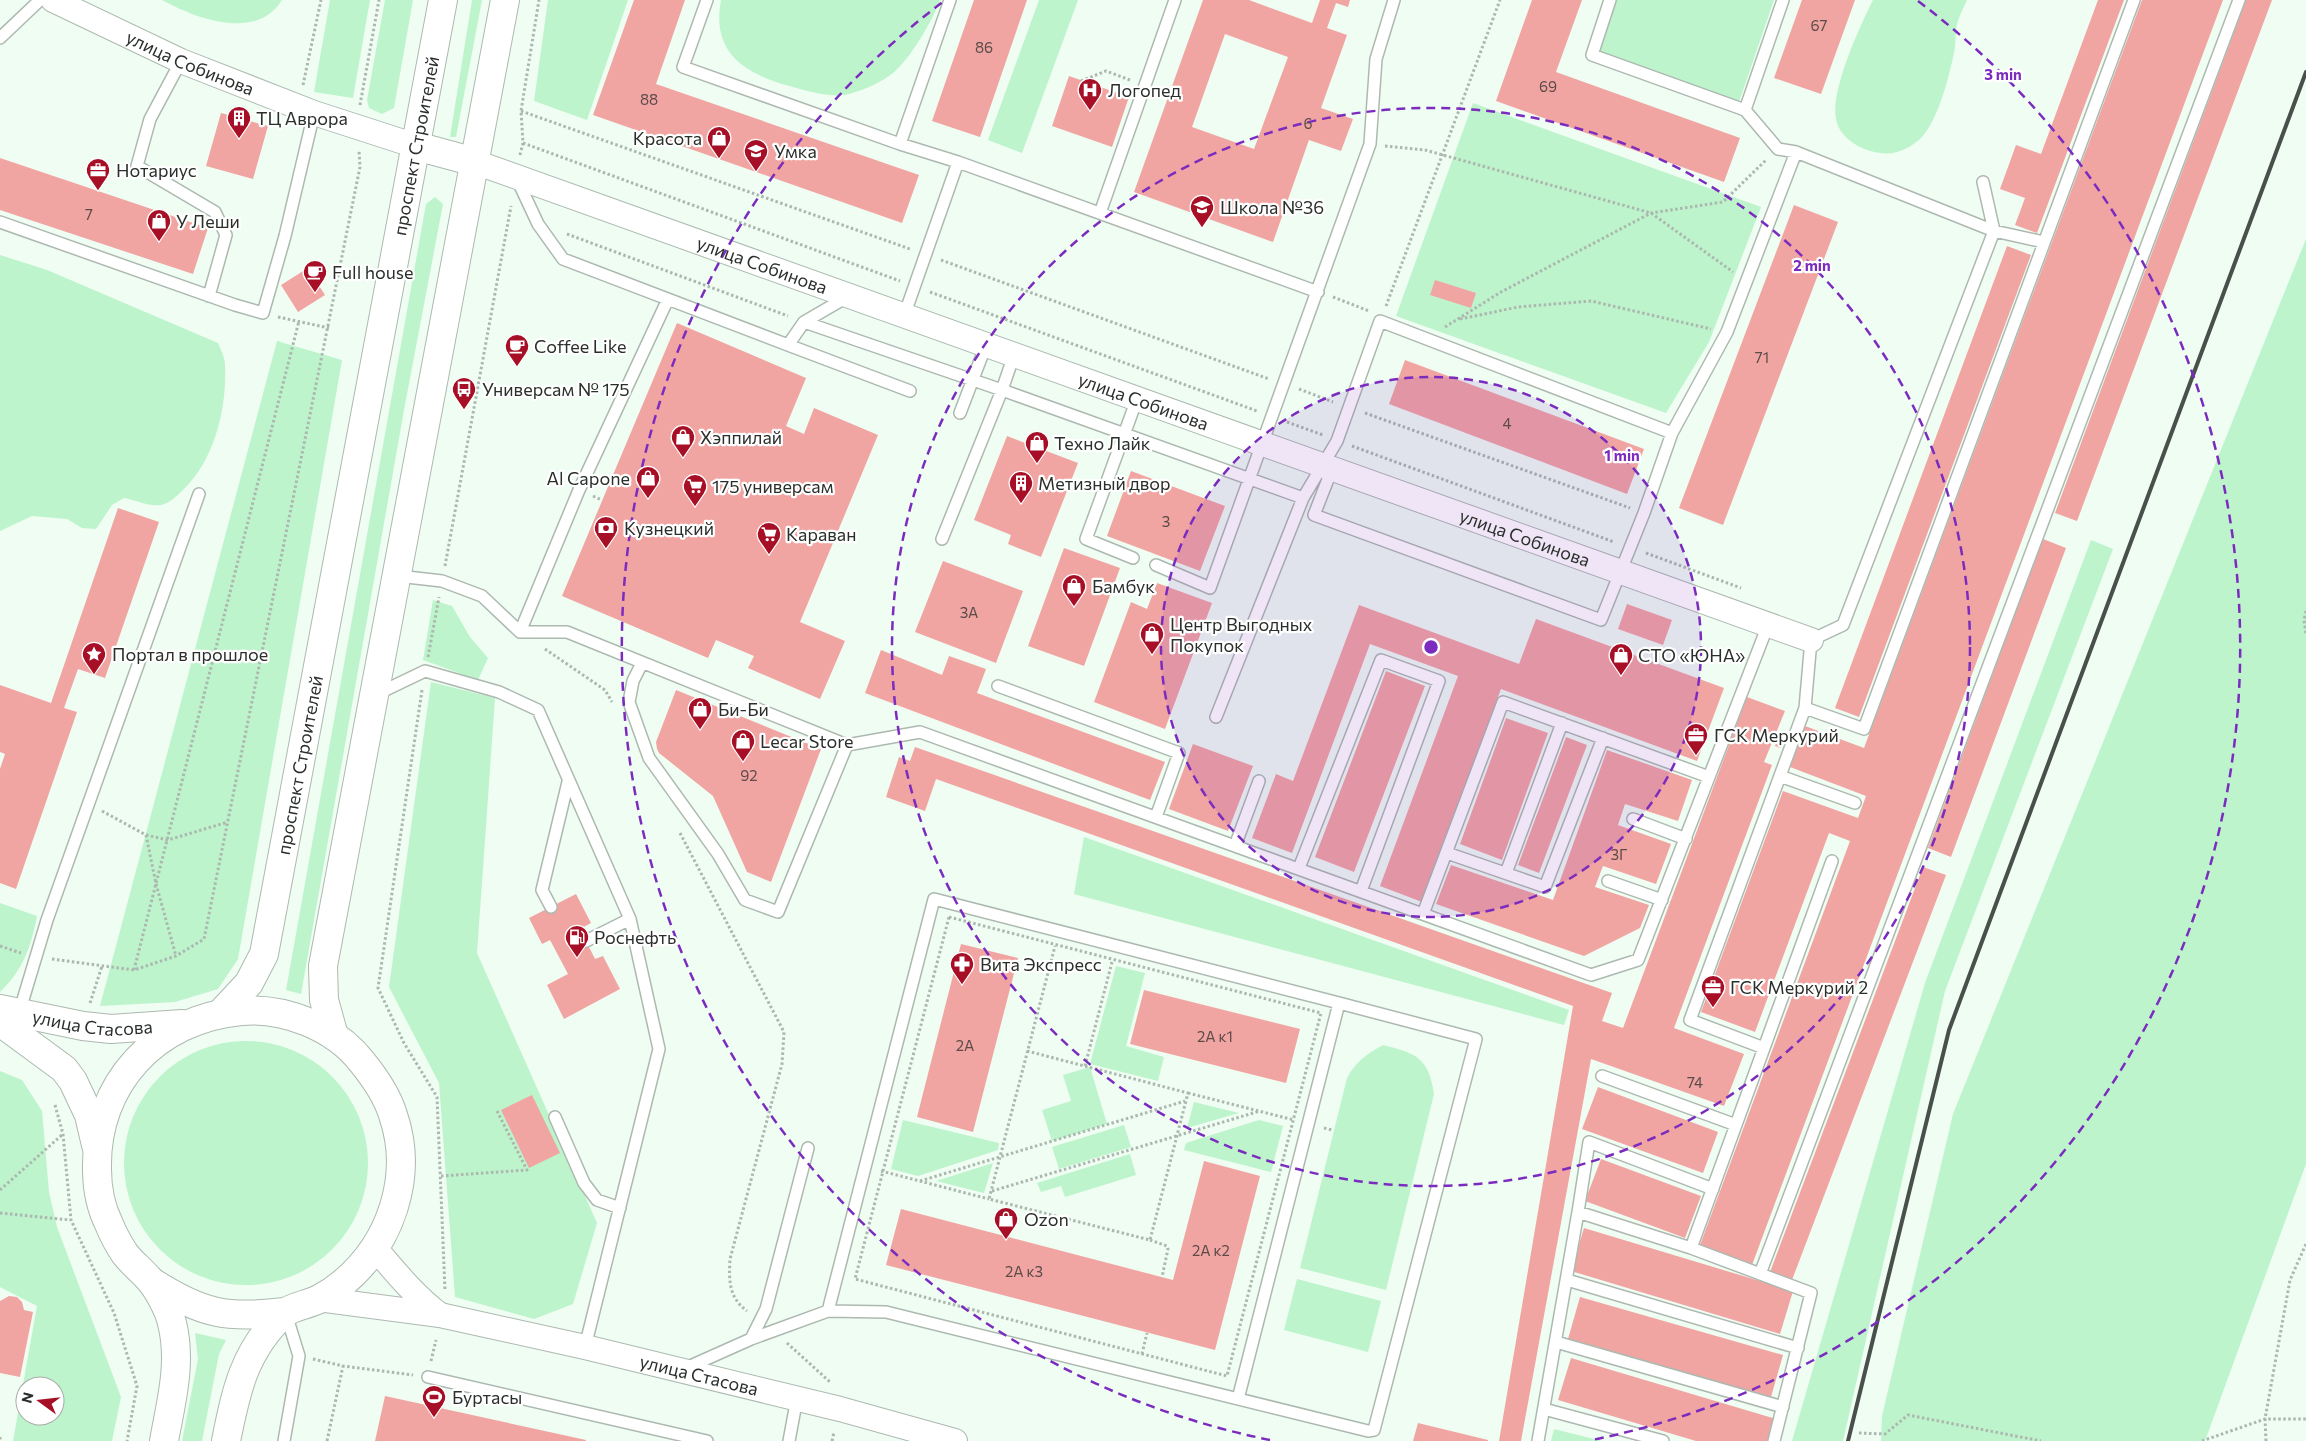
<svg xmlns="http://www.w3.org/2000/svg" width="2306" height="1441" font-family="Commissioner,sans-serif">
  <rect width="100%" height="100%" fill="#effdf3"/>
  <path fill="#bdf4cc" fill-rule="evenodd" d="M162,0H282C256,42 195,18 162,0Z
    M330,0H370L353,98L314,92Z
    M385,0H413L394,108L382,114L369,108L367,100Z
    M472,0H482L456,137H450Z
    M548,0H628L587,120L534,101Z
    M721,0H940C933,20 910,59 893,73C882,82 864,90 849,94C833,98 816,93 800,89C752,77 710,58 721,0Z
    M1039,0H1078L1022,153L988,140Z
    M1615,0H1774L1739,102L1597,54Z
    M1873,0H1967C1964,7 1960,14 1958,21C1955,29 1956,39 1955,48C1950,72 1942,106 1929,127C1922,140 1908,150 1893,153C1871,156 1840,142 1836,119C1830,91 1860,26 1873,0Z
    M1473,103L1761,207L1709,342L1666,413L1396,316Z
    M435,197L443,204L404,410L301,994L286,990L426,204Z
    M2306,239V1164L2205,1441H1881L1882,1416L1953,1114Z
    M0,255L47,270L218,343C221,350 225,358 225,365C227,408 215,459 183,490C177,496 170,503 161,505C149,507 136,500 124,498L112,505L96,529L82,528L67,519L32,516L0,531Z
    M277,341L342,360L238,959L218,989L175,1002L100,1006Z
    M2091,540L2113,549L1945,991L1843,1441H1792L1925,983Z
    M433,600L452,606L470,637L488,658L478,680L423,660Z
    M431,682L495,698L477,953L597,1223L573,1304L534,1319L455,1297L439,1083L389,987Z
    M1084,837L1569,1010L1564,1025L1074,894Z
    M0,903L37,916C31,947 23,970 0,992Z
    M1116,966L1145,973L1126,1046L1164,1057L1158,1081L1090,1064Z
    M124 1163a122 122 0 1 1 244 0a122 122 0 1 1-244 0Z
    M1383,1045C1416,1053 1429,1058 1434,1094L1386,1290L1300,1268L1347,1078C1356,1061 1367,1054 1383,1045Z
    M1090,1067L1107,1124L1052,1141L1042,1110L1071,1101L1063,1075Z
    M0,1071L22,1080L42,1111L49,1192L57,1227L121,1397L112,1441H13L37,1306L0,1287ZM25,1386H55V1416H25Z
    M1194,1102L1239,1113L1187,1128Z
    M903,1120L999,1143L998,1150L918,1176L891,1169Z
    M1259,1120L1283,1126L1271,1172L1184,1150L1186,1143Z
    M1124,1125L1131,1147L1059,1169L1052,1147Z
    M1130,1154L1136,1175L1065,1197L1061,1186L1041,1192L1037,1183Z
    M993,1163L984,1193L936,1181Z
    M1297,1279L1381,1301L1368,1352L1284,1330Z
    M195,1333L226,1340L219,1354L202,1441H182L198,1359Z
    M1554,1429L1602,1441H1551Z"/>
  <path fill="#f1a5a2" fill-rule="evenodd" d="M634,0H685L656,84L919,175L902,223L593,115Z
    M974,0H1027L980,137L932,121Z
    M1203,0H1249L1312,23L1320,0H1350L1348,7L1336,3L1327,28L1347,35L1321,108L1353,119L1341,151L1309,140L1273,242L1134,192ZM1225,34L1288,57L1254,149L1192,127Z
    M1532,0H1582L1556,72L1740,138L1724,182L1496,101Z
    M1802,0H1855L1821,94L1774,78Z
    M2098,0H2124L2037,233L2015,225L2025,198L2000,189L2016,145L2041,154Z
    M2142,0H2223L1752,1265L1700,1245L1850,841L1829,833L1755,1032L1701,1012L1783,791L1858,818L1866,796L1790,767L1805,726L1864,748Z
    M2246,0H2272L2077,521L2055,513Z
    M1069,76L1129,97L1112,147L1052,126Z
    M221,113L268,126L253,179L206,166Z
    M0,158L208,228L193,274L0,210Z
    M1794,205L1838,222L1723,525L1679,508Z
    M2007,246L2031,255L1859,717L1835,708Z
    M308,268L325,295L298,312L281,285Z
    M1435,280L1476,293L1471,308L1430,295Z
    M677,323L806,378L786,426L804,434L814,408L878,435L800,622L845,641L820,699L748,668L754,656L716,640L708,658L562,596Z
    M1405,360L1644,449L1627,494L1389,404Z
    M1007,436L1078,463L1041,557L1008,544L1011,535L974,520Z
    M1131,471L1225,506L1200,571L1107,536Z
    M118,508L159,522L105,678L78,669L64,708L77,712L16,889L0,883V769L5,754L0,752V685L51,703Z
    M2043,539L2066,548L1951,857L1928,848Z
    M1064,548L1120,568L1084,666L1028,646Z
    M943,561L1023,591L996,663L915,632Z
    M1157,583L1212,603L1165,729L1094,702L1131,602L1147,609Z
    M1627,604L1672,620L1663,645L1618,629Z
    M1359,605L1519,664L1536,619L1724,688L1697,761L1501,689L1422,902L1380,886L1458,676L1370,644L1292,853L1252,838L1276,774L1293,781Z
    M881,650L942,675L949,656L986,669L977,693L1165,762L1150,800L865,693Z
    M1386,671L1425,686L1354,872L1315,857Z
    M676,690L821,749L771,882L747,872L713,796L659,753L657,749L656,742Z
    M1747,697L1785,711L1764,762L1772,765L1674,1028L1744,1054L1724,1106L1591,1059L1521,1441H1499L1573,1006L936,779L925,811L886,797L899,757L910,761L915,747L1612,993L1602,1021L1623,1028Z
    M1506,718L1548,733L1502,860L1460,844Z
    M1566,737L1587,745L1539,873L1518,865Z
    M1777,739L1783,742L1780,748L1775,746Z
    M1193,744L1253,766L1228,831L1169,809Z
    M1607,750L1692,780L1678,821L1625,804L1618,825L1671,844L1656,884L1603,866L1595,887L1649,905L1640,928L1584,956L1436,904L1451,865L1553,900Z
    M1923,867L1946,875L1792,1280L1770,1272Z
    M576,894L591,923L580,929L595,959L603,956L620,989L564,1019L547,985L568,974L550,940L542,944L529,918Z
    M961,944L1018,958L973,1132L917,1117Z
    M1144,990L1300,1029L1286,1083L1130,1044Z
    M1598,1087L1718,1132L1703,1173L1582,1129Z
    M532,1095L560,1153L529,1168L501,1110Z
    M1601,1159L1701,1196L1685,1238L1585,1201Z
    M1204,1161L1260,1176L1215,1350L886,1265L901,1209L1173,1280Z
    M1584,1228L1793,1291L1780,1334L1571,1271Z
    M9,1296L17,1297L22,1302L24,1310L33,1312L20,1377L0,1373V1301Z
    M1580,1297L1783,1355L1771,1397L1568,1339Z
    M1571,1358L1776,1419L1769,1441H1696L1558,1400Z
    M385,1396L586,1440V1441H375Z
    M1418,1423L1488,1440V1441H1413Z"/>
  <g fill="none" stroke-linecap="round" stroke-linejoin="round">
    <g stroke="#adb9b0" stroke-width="14">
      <path id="service" d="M707,0L683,67L900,144
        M0,38L40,0
        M181,61L150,119L137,166L215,212L226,235L209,296
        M1745,110L1783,0
        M1796,152L1994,231L2044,242
        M958,162L1318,292
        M517,179L538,224L563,259L788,345L804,322L847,297
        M1100,213L1175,0
        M0,222L235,305L263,313L285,236L314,113
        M904,316L958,162L900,144L950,0
        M804,322L1002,390L1303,498
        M788,345L910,391
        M960,413L986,345
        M1332,469L1314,515L1601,620L1644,513L1672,433L1727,332L1796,152L1778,149L1745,110L1592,55L1610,0
        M942,539L1002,390L1014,355
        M1133,558L1086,539L1137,399
        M1156,565L1210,588L1370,144L1376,59L1394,0
        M398,576L442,581L482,596L520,632H567L847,745L920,732L1591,975L1638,960L1768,625
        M520,632L579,490L668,299
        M642,663L633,681L629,702L649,758L718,854L745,900L778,912L847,745
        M998,686L1179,753L1156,817
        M377,694L425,671L499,692L538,710L630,919L659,1049L585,1347
        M1805,708L1864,729L2134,0
        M1216,717L1303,498L1337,441L1380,321L1672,433
        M1780,776L1855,803
        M1633,819L1686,839
        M1235,846L1259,781
        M1447,853L1545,887L1603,738
        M1299,868L1381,660L1439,681L1361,891
        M1506,873L1562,723
        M1608,881L1662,900
        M551,907L542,890L568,782
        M1423,914L1503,702L1709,777
        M586,941L630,919
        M19,1013L47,920L199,494
        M1764,1048L1832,861
        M1602,1076L1736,1125
        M555,1117L584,1183L597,1200L620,1208
        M1578,1212L1589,1142L1713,1189
        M1691,1248L1811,1293L1774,1441
        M1760,1274L2239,0
        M1567,1280L1798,1348
        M828,1311L934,899L1339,1003
        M751,1339L766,1309L808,1148
        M1556,1342L1783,1407
        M686,1368L751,1339L828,1311L886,1312L1368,1431L1374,1430L1476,1039L1339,1003L1238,1399
        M428,1377L707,1441
        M1544,1409L1663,1441
        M284,1441L299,1356L286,1314
        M789,1441L797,1398
        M1538,1441L1578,1212L1691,1248L1764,1048L1690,1020L1805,708L1811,640L1843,625L1994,231L1983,182"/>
    </g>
    <g stroke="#adb9b0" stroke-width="26">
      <g id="minor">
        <path id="s1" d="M53,0L181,61L314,113L416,146"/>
        <path id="s2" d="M475,162L1811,640"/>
        <path d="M375,1248C396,1273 415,1296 440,1315"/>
        <path id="s3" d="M318,1299L440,1315L585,1347L840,1409L955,1441"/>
      </g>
    </g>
    <g stroke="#adb9b0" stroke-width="30">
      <g id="primary">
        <path d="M416,146L475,162"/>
        <path id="s4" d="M0,1009L83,1026L111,1029L182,1024"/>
        <path id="s5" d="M221,1013L249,983L264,954L443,0"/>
        <path d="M0,1022L64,1069L73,1081L89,1115L96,1145"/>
        <path d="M334,1036L324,1000L323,966L505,0"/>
        <path d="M152,1282C202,1314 227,1319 285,1312"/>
        <path d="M164,1441C171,1402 182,1363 172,1323C169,1310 158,1289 149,1279C141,1270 132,1263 125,1254C119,1245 113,1234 109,1224C101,1208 97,1187 97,1169C95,1083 156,1019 241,1011C284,1007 335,1027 362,1062C375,1078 387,1095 393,1115C414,1176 391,1243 343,1283C336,1289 327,1295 319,1299C308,1305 292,1306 283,1314C244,1351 236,1391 226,1441"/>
      </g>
    </g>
    <path stroke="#acb7af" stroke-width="3" stroke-dasharray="2.5 2.5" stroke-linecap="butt" d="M1081,81L1106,71L1130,80
      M303,85L321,0
      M360,105L379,0
      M521,111L910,249
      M523,143L900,281
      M1385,146L1425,150L1651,213L1733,272
      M520,155L523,143L521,111L539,0
      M567,234L788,316
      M941,260L1269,379
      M930,292L1257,411
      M1333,297L1369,311
      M1386,306L1500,0
      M278,317L329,328
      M1460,319L1518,307L1591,301L1711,329
      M1445,327L1501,292L1651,213L1723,202L1766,160
      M1299,389L1333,402
      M1365,413L1630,508
      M1287,422L1323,435
      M1352,446L1614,542
      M593,496L602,500
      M1646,553L1741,588
      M445,566L511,206
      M2306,611L2304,620L2306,634
      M545,649L605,690L612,702
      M428,657L439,597
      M422,690L378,988L404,1043L437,1097L445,1290
      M102,811L146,835L156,884L176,956
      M680,833L784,1032L782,1064L730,1259C729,1279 728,1297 747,1311
      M146,835L168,840L228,822
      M949,917L1321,1013L1227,1376L855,1279Z
      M0,946L21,953
      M52,959L134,970L176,956L204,939L360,167L359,151
      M134,970L299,321
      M90,1003L102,966
      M1027,1051L1188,1093L1150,1240L989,1199L1055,946
      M1085,1066L1112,962
      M1188,1093L1294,1120
      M55,1105L63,1134L71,1220L114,1313L137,1386L127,1441
      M1324,1128L1332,1130
      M881,1171L989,1199
      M441,1176L527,1170L497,1111
      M920,1181L1185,1101
      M0,1190L63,1134
      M992,1191L1260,1111
      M0,1213L71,1220
      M1150,1240L1167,1246L1168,1249L1162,1277
      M787,1343L830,1382
      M1142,1354L1147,1333
      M313,1359L343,1366L413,1375
      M431,1361L436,1340
      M1859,1433L1885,1434L1908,1415L2041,1441
      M0,1437V1441
      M327,1441L343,1366
      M832,1441L834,1432
      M2202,1441L2265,1419H2306
      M2266,1441L2265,1419L2290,1280L2306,1244"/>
    <use href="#service" stroke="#fff" stroke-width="11"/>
    <use href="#minor" stroke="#fff" stroke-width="24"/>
    <use href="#primary" stroke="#fff" stroke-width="28"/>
    <path stroke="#49504b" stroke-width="4" d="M1848,1441L1949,1030L2306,72"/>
  </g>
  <circle cx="1431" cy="647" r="270" fill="#7b2cbf" fill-opacity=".12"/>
  <g fill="none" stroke="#7b2cbf" stroke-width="2.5" stroke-dasharray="9 6">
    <circle cx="1431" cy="647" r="270"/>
    <circle cx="1431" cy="647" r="539"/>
    <path d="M1270 1440A809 809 0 0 1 944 1M1918 1A809 809 0 0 1 1592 1440"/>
  </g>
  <defs>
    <g id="hospital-pin" transform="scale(1.25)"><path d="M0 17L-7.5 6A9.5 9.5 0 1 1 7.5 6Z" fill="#a70f26" stroke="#fff"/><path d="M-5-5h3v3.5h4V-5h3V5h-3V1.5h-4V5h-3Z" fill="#fff"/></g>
    <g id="building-pin" transform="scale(1.25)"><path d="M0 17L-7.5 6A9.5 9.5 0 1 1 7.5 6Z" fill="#a70f26" stroke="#fff"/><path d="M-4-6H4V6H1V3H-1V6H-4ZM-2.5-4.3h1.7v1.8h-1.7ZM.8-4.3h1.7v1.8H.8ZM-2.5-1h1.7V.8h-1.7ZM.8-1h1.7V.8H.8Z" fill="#fff"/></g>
    <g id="shop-pin" transform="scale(1.25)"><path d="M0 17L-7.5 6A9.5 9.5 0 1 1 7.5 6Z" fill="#a70f26" stroke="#fff"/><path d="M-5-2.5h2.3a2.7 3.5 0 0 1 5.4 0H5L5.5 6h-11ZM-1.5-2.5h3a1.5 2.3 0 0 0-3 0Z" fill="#fff"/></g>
    <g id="school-pin" transform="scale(1.25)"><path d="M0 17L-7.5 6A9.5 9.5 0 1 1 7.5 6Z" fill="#a70f26" stroke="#fff"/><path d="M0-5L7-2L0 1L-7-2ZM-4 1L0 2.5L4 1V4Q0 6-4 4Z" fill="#fff"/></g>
    <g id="office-pin" transform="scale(1.25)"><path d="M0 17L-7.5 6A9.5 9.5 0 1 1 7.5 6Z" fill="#a70f26" stroke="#fff"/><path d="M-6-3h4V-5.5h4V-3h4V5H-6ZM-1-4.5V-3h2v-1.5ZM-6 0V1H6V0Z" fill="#fff"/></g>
    <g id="cafe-pin" transform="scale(1.25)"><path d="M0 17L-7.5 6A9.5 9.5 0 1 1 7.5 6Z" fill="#a70f26" stroke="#fff"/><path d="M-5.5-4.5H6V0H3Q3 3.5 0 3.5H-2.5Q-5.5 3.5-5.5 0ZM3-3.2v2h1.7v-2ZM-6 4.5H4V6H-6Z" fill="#fff"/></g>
    <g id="bus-pin" transform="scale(1.25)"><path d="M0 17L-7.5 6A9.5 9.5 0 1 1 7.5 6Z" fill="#a70f26" stroke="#fff"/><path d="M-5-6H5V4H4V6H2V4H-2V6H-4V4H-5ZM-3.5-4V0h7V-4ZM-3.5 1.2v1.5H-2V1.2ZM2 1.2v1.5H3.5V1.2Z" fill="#fff"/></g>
    <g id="supermarket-pin" transform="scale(1.25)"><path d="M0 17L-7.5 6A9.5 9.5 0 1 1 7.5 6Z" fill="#a70f26" stroke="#fff"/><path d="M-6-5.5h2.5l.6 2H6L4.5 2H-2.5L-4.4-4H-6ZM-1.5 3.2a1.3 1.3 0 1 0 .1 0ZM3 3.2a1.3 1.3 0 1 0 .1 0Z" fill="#fff"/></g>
    <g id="bank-pin" transform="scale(1.25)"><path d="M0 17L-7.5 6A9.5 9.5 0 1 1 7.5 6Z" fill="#a70f26" stroke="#fff"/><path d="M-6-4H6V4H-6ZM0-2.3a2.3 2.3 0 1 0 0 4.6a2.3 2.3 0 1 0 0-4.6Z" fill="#fff"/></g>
    <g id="sight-pin" transform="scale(1.25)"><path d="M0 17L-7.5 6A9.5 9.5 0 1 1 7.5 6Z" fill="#a70f26" stroke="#fff"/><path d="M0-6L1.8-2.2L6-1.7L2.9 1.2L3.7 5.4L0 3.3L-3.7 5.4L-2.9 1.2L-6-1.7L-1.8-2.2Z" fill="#fff"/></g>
    <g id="fuel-pin" transform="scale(1.25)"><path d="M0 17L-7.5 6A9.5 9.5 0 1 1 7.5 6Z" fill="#a70f26" stroke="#fff"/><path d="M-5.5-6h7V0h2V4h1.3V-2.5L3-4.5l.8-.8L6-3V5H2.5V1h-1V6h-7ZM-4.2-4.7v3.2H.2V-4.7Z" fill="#fff"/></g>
    <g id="pharmacy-pin" transform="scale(1.25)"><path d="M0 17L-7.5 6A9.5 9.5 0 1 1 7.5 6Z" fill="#a70f26" stroke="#fff"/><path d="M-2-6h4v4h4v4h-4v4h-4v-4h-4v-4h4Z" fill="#fff"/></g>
    <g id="stadium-pin" transform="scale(1.25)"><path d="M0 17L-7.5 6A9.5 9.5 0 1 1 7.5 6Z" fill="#a70f26" stroke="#fff"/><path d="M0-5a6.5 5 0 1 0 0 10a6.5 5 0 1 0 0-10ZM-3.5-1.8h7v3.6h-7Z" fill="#fff"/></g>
  </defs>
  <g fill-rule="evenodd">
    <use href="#hospital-pin" x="1090" y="90"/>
    <use href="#building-pin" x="239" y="118"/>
    <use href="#shop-pin" x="719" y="138"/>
    <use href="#school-pin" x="756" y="151"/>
    <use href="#office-pin" x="98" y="170"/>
    <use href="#school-pin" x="1202" y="207"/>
    <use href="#shop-pin" x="159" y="221"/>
    <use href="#cafe-pin" x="315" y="272"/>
    <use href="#cafe-pin" x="517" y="346"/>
    <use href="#bus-pin" x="464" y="389"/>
    <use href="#shop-pin" x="683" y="437"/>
    <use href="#shop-pin" x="1037" y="443"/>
    <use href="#shop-pin" x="648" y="478"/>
    <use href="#building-pin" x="1021" y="483"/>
    <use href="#supermarket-pin" x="695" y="486"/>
    <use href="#bank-pin" x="606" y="528"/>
    <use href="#supermarket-pin" x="769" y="534"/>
    <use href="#shop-pin" x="1074" y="586"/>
    <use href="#shop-pin" x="1152" y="634"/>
    <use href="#sight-pin" x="94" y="654"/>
    <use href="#shop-pin" x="1621" y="655"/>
    <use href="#shop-pin" x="700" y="709"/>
    <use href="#office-pin" x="1696" y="735"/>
    <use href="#shop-pin" x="743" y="741"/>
    <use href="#fuel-pin" x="577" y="937"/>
    <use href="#pharmacy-pin" x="962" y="964"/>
    <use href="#office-pin" x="1713" y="987"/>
    <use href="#shop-pin" x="1006" y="1219"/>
    <use href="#stadium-pin" x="434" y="1397"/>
  </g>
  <g text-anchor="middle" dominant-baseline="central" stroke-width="4.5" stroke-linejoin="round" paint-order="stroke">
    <g font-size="15" fill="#5c4c49">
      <text x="1819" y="25">67</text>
      <text x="984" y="47">86</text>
      <text x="1548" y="86">69</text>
      <text x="649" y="99">88</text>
      <text x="1308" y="123">6</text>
      <text x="89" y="214">7</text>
      <text x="1762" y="357">71</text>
      <text x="1507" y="423">4</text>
      <text x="1166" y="521">3</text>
      <text x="969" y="612">3А</text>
      <text x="749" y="775">92</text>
      <text x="1619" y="854">3Г</text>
      <text x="1215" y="1036">2А к1</text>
      <text x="965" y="1045">2А</text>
      <text x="1695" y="1082">74</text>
      <text x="1211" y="1250">2А к2</text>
      <text x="1024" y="1271">2А к3</text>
    </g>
    <g font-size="18" fill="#2a2f2b" stroke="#fff">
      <text stroke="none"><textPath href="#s1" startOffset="151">улица Собинова</textPath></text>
      <text stroke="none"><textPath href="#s5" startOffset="896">проспект Строителей</textPath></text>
      <text stroke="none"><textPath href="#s2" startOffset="305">улица Собинова</textPath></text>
      <text stroke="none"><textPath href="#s2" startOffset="710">улица Собинова</textPath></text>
      <text stroke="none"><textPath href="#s2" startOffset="1115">улица Собинова</textPath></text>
      <text stroke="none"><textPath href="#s5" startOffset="266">проспект Строителей</textPath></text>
      <text stroke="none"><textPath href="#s4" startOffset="94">улица Стасова</textPath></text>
      <text stroke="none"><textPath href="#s3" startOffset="389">улица Стасова</textPath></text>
    </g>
    <g font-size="18" fill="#2a2f2b" stroke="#fff" text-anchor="start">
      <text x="1108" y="90">Логопед</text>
      <text x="256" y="118">ТЦ Аврора</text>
      <text x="702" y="138" text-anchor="end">Красота</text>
      <text x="774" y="151">Умка</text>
      <text x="116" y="170">Нотариус</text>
      <text x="1220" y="207">Школа №36</text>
      <text x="176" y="221">У Леши</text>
      <text x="332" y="272">Full house</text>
      <text x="534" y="346">Coffee Like</text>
      <text x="482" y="389">Универсам № 175</text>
      <text x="700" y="437">Хэппилай</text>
      <text x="1054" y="443">Техно Лайк</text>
      <text x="630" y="478" text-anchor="end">Al Capone</text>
      <text x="1038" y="483">Метизный двор</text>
      <text x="712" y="486">175 универсам</text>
      <text x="624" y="528">Кузнецкий</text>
      <text x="786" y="534">Караван</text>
      <text x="1092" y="586">Бамбук</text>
      <text x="1170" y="624">Центр Выгодных<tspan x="1170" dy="21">Покупок</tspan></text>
      <text x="112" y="654">Портал в прошлое</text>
      <text x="1638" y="655">СТО «ЮНА»</text>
      <text x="718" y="709">Би-Би</text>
      <text x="1714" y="735">ГСК Меркурий</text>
      <text x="760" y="741">Lecar Store</text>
      <text x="594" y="937">Роснефть</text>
      <text x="980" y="964">Вита Экспресс</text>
      <text x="1730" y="987">ГСК Меркурий 2</text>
      <text x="1024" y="1219">Ozon</text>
      <text x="452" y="1397">Буртасы</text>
    </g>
  </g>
  <circle cx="1431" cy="647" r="8" fill="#7b2cbf" stroke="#fff" stroke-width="2.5"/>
  <g font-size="15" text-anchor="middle" font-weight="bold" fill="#7b2cbf" stroke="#fff" stroke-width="4.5" stroke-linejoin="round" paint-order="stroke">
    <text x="2003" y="80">3 min</text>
    <text x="1812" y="271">2 min</text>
    <text x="1622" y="461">1 min</text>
  </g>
  <g transform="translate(40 1401) rotate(285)"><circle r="24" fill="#ffffff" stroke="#aaacaa"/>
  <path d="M0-4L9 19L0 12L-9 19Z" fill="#a70f26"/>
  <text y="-8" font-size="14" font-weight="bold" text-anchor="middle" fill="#2a2f2b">N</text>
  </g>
</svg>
